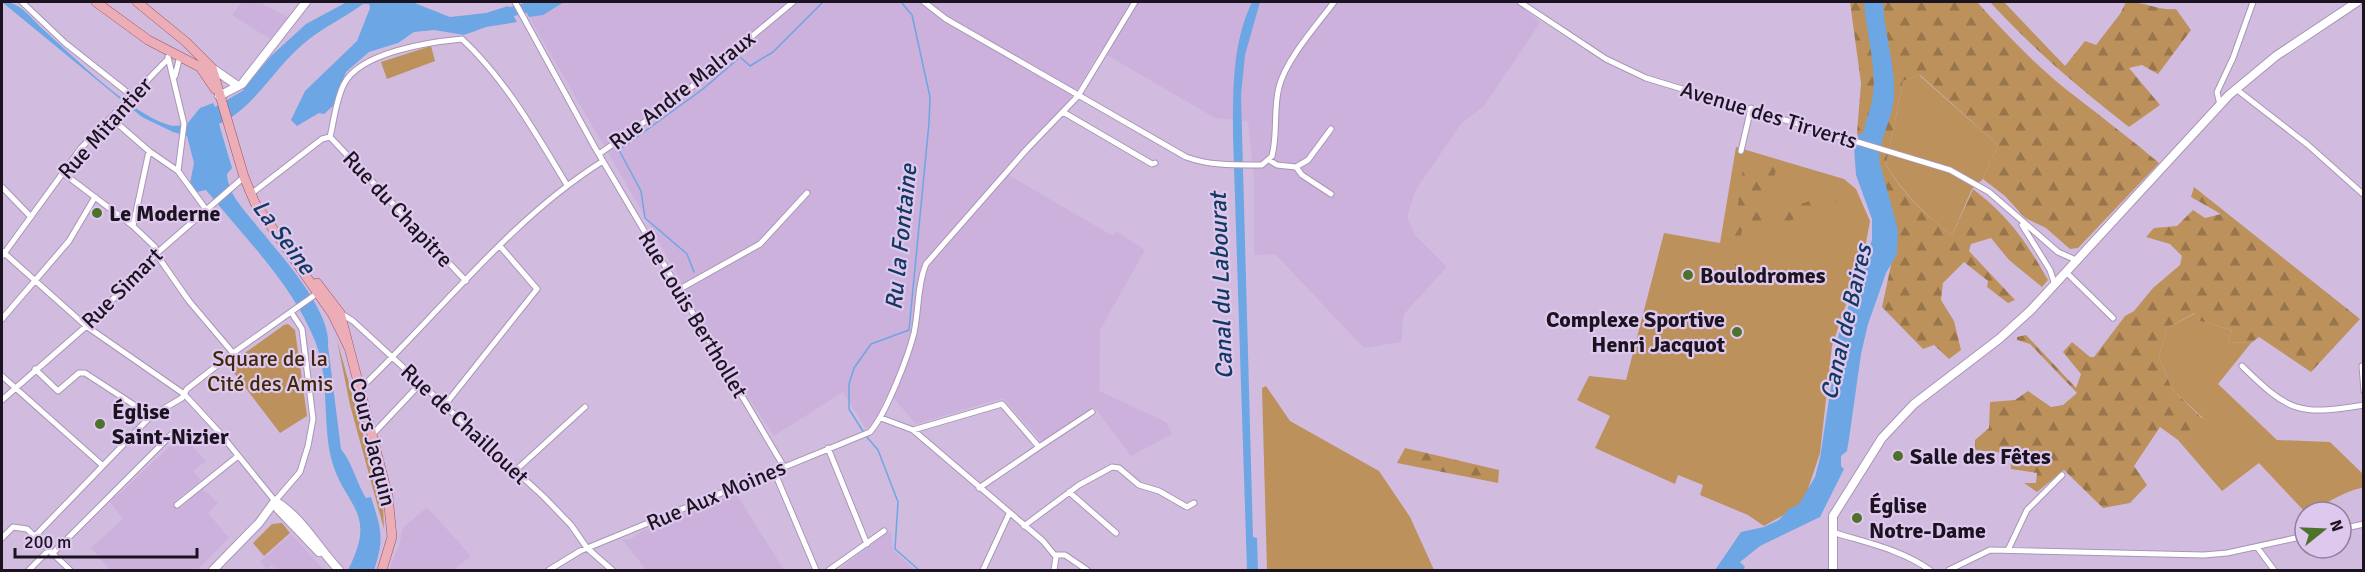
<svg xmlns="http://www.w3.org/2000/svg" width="2365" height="572" font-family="Signika,sans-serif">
  <defs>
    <pattern id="forest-firs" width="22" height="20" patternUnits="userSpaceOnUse" patternTransform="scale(1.5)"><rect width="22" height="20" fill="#bc915b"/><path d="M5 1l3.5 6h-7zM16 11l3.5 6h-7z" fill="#98754b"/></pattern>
  </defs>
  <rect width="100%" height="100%" fill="#d1bcdf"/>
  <path fill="#cbb1db" d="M242,2H259L288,17L270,39L232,15Z
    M564,2H1518L1540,23L1484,106L1461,124L1415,191L1407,217L1415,235L1447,267L1404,314L1401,342L1364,348L1275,254L1254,255V179L1248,121L1215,118L1100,51L1079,86L1063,108L1004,169L1012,177L1113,236L1116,231L1145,250L1100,330L1099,391L1166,422L1172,434L1131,456L1094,407L1042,442L1003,398L916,424L894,399L886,396L875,420L866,429L843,392L774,436L729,369L643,213L529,17L543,15Z
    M182,435L206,461L193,471L201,480L174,502L180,508L202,488L218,503L208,513L229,538L197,570H110L91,548L123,519L110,502Z
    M736,493L784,570H646L622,539H631L642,531Z
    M427,507L471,556L453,570H389L400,543L402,529Z
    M891,530L893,550L915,570H838Z
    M291,534L324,570H282L270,566L267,569L260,562Z"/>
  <path fill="#bc915b" d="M431,46L435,61L387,79L381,62Z
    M1919,75L1998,145L1983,179L1972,189L1952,235C1925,215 1904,194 1886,165L1903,81Z
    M1736,147L1844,179L1856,189L1870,221L1865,248L1832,346L1820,453L1806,495L1798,507L1764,526L1748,515L1700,495L1703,485L1678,475L1675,484L1595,448L1610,416L1577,400L1589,376L1626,380L1664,233L1720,243Z
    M2196,313L2200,321L2232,330L2228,342L2251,343L2218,384L2277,440L2330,442L2363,474V488C2346,489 2324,507 2305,512L2259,463L2222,491L2178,440L2203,418L2172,389L2159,357L2167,328Z
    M288,324L295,330L307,416L280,433L228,365L284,325Z
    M337,340L383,506L384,529L350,405Z
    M1266,386L1290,421L1379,471L1410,517L1434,570H1267L1262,388Z
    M282,523L290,533L264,556L253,543L272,524Z"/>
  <path fill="url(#forest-firs)" d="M1850,2H1977C2007,35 2040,70 2076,97C2104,119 2132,140 2159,163L2078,248L2070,249L2046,228L2025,218L2005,196L1983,179L1998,145L1920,75L1903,81L1886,165C1903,194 1925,215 1952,235L1973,189C2010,218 2025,240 2048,280L2042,287L2009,260L1991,238L1971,244L1969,251L2015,300L2008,303L1987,287L1988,281L1964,262L1943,283L1941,300L1954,321L1961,350L1949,359L1934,345L1923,349L1882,307L1897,237L1857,133L1861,83Z
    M1990,2H2004L2065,66L2085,41L2096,45L2120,14L2126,2C2144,1 2159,11 2176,9L2191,30L2158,74L2142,65L2129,68L2160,105L2129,127C2079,88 2033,49 1990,2Z
    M1744,161L1777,164L1767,211L1772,213L1832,194L1837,202L1777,226L1755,225L1745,212L1730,299L1738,306L1732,307L1725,302Z
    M2194,187L2360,319L2311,372L2259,337L2251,343L2228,342L2232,330L2200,321L2195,313L2167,328L2159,357L2172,389L2203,419L2178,440L2160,427L2134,466L2147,485L2130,503L2103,508L2064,470L2037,492L2024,483H2036L2037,473L2011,469L2010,457L2015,454L1975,450V440L1989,428L1990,402L2015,400L2028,391L2051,407L2063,405L2077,393L2030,344L2017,340V337L2026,335L2076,388L2081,374L2063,352L2072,342L2090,357H2094L2125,316L2134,311L2153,288L2180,265L2182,256L2170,244L2146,237L2154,228L2177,226L2193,210L2205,218L2221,214L2191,197Z
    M1405,448L1499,470L1498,483L1397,463Z"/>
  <path fill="#6da6e4" d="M2,2C21,1 31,19 45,31C75,58 131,114 169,125C175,127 182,125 187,124L200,108L213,103L215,107L244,90L243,89L271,56L306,24L347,2H412L450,17L486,13L508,6L517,22L486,27L464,35L434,30L414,32L398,43L369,52L346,72L333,106L324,114L319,113L297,126L291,120L305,91L357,41L370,8L369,4H363C343,19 321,28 302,45C273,70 254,108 219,124L232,168L227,174C228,193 241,206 253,221C275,249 332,309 328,346L341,449C353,464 356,482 366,498L371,497C381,529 385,538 374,570H348C380,508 341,507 330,453C323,417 329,375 315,341C293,285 244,237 206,190L197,192L190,183L194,163L187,136L173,132L142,117Z
    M536,2H564L543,15L529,17L523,6Z
    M1252,2H1260L1245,55L1241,95L1253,537L1257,538L1258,570H1247L1233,136C1233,90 1232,44 1252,2Z
    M1864,2H1883C1884,33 1896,66 1894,98C1892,120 1879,139 1879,160L1898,230L1897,254L1886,273L1868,324L1861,354L1849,439L1847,451L1841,456V466L1844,469L1820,517L1760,546L1740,562L1745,567L1743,570H1715L1741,532L1764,527L1779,520L1789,509L1799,504L1815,477L1820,458L1839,333L1872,240V219L1856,175L1854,148L1858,135L1863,133C1865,122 1870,112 1872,101C1878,68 1866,34 1864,2Z"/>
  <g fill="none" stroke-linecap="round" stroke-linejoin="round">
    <path stroke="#6da6e4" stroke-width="1.5" d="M694,272L687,254L645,218L641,191L619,150L703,89L740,57L750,66L773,52L823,2
      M864,433L849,409V384L854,368L871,344L909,330L929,123L930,97L912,15L901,2
      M867,437L878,450L898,502L895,549L919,570"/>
    <path stroke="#6da6e4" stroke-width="10" d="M499,15L547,2"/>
    <g stroke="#a995b7" stroke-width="7">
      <path id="street" d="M22,2L65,43L132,96
        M515,2L594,146L784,467
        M924,2L946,19L1186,157C1211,166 1236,165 1262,165L1272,156C1278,133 1273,110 1279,87C1286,59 1317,25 1334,2
        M1520,2L1606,59L1646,78L1950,170L1989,192L2058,252L2078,261
        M168,57L184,124L178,171
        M175,76L180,56
        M2236,89L2308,145L2364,195
        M2220,105L2217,92L2233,58L2253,2
        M1063,112L1152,164L1155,163
        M111,118L149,151L178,171
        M330,137C334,121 336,99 344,84C360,52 430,42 462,39C506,80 536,134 567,185
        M330,137L466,281
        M1741,151L1751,108
        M599,154L677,99L793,2
        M1269,160L1277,165L1296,167L1302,175L1331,194
        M1296,167L1308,160L1331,129
        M178,171L205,208
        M63,173L133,226L155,247L159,258L189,301L233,353
        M2,187L31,217
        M251,194L322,139L330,137
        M2022,225L2050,270L2055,285
        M133,226L149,151
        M2,251L86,326L184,394L219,432L275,501L300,472L308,446L313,419L302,329L291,312
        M3,255L81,148L168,59
        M2067,273L2113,318
        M678,290L760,244L807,193
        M340,313L353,321L544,497L571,525L587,548L612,570
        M2,319L69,241L95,197
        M2242,366C2289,412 2298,416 2364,405
        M2362,366L2364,391
        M35,369L58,391L79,373H85L151,416
        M2,376L102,465
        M360,389C440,313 509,220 603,161
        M2,400L91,322L157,253L244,177
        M444,406L537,289L500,246
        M881,418L913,430L1043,541L1056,557L1054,570
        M913,430L1002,404L1039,447L979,488
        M372,435L420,384
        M1039,447L1092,412
        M828,448L867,544
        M515,471L585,407
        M774,471L816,570
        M1069,492L1116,533
        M177,505L238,456
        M1024,526L1079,485L1112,467L1119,468L1139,485L1159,491L1187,507L1194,503
        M2341,529L2364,524
        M1832,532C1867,543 1900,549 1930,570
        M35,536L151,416L182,398L187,389L233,353L319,292
        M2,538L13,527L27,529L70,570
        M2257,547L2274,570
        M2008,550L2027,510L2062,475
        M52,554L173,433
        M1055,555H1065L1087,570
        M29,570L49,550
        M549,570L580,551L870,432C886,414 908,357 914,333C919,310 917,286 926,264L1026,150L1078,96L1135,2
        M829,570L884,531
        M983,570L1009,514
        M1949,570L1990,550L2204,555L2227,553L2305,536"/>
    </g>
    <g stroke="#a995b7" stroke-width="10">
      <path id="secondary" d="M212,68L238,86
        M219,96L242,84L306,2
        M275,501C303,518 317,547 339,570
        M275,501L278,509L319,552
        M213,570L259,523L275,501
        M1833,570V516L1882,438L1914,404L1999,339L2031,310L2229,95L2276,56L2357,2"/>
    </g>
    <g stroke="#9b5462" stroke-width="10">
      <path id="primary" d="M96,2L148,40L200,67L215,89
        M137,2L186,42L212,68L244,177L255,203L333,315L349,348
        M317,283L340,313L388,496L392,537L382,570"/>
    </g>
    <use href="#street" stroke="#fff" stroke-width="5"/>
    <use href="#secondary" stroke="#fff" stroke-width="8"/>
    <use href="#primary" stroke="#ecadb6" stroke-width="9"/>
  </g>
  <g fill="#4e722c" stroke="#dec8ed" stroke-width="2">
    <circle cx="97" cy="213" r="6"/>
    <circle cx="1688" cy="275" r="6"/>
    <circle cx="1737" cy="332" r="6"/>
    <circle cx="100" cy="424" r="6"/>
    <circle cx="1898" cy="456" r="6"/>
    <circle cx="1857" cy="518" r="6"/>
  </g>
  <g text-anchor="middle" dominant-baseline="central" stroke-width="4.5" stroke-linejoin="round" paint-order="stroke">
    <g font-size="22" fill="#1b1320" stroke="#dec8ed">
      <text transform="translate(682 90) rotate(-38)">Rue Andre Malraux</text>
      <text transform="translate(1769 115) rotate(17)">Avenue des Tirverts</text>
      <text transform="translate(105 128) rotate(-48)">Rue Mitantier</text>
      <text transform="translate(398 209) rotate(47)">Rue du Chapitre</text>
      <text transform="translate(122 288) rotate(-45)">Rue Simart</text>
      <text transform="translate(693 314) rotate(59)">Rue Louis Berthollet</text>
      <text transform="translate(465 424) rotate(43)">Rue de Chaillouet</text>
      <text transform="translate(373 442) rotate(76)">Cours Jacquin</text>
      <text transform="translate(716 495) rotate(-23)">Rue Aux Moines</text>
    </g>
    <g font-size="22" font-weight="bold" fill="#1b1320" stroke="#dec8ed" text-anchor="start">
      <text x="109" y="213">Le Moderne</text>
      <text x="1700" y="275">Boulodromes</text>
      <text x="1725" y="319" text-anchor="end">Complexe Sportive<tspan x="1725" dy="25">Henri Jacquot</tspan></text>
      <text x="112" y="411">Église<tspan x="112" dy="25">Saint-Nizier</tspan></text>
      <text x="1910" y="456">Salle des Fêtes</text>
      <text x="1869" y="505">Église<tspan x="1869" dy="25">Notre-Dame</tspan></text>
    </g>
    <g font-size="22" fill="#3f2909" stroke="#dec8ed">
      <text x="270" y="358">Square de la<tspan x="270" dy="25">Cité des Amis</tspan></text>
    </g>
    <g font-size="24" font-style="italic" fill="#113962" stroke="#dec8ed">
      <text transform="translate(284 237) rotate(53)">La Seine</text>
      <text transform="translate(901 237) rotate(-84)">Ru la Fontaine</text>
      <text transform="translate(1221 286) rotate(-92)">Canal du Labourat</text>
      <text transform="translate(1846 322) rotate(-77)">Canal de Baires</text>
    </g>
  </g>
  <rect width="2365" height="572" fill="none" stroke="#1b1320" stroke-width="6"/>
  <g transform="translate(2323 530) rotate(72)"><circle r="28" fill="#dec8ed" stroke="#90809b" stroke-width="1.5"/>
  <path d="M0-4.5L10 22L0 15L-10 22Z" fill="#4e722c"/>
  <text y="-9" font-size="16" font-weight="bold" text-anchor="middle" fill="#1b1320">N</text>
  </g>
  <path d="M15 548v9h182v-9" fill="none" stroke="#1b1320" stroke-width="3"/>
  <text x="24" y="548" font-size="18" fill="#1b1320" stroke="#dec8ed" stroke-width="4.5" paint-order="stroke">200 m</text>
</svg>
